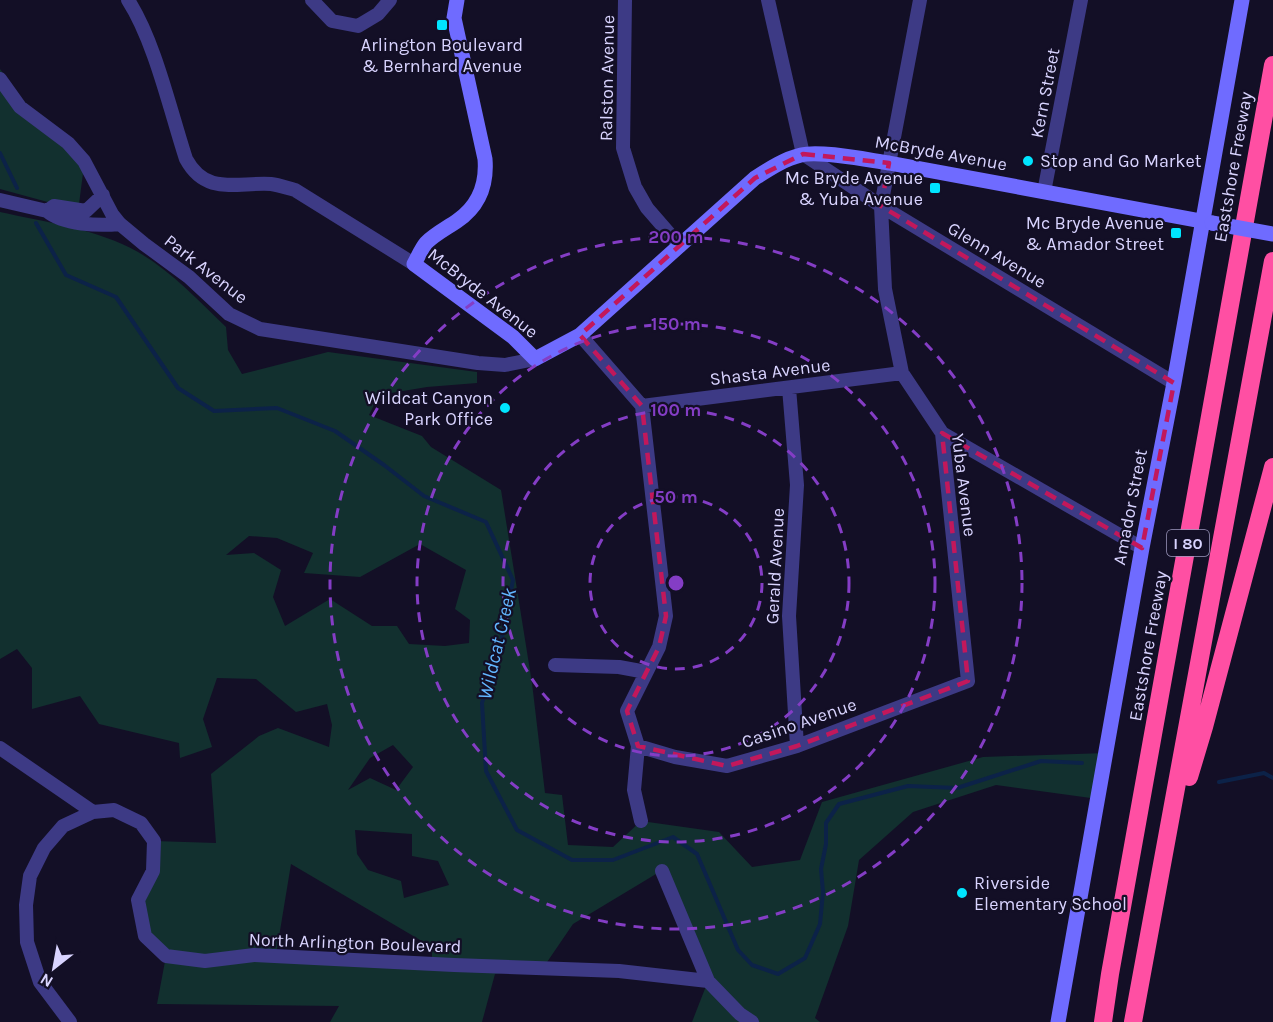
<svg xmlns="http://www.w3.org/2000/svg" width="1273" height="1022" font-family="Karla,sans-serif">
  <rect width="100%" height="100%" fill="#130f26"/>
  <path fill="#12302f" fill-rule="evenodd" d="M0,69L25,103L85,158L79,204H55L0,189Z
    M0,212C45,222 97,229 138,252C171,271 199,301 226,327L228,350L242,374L328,352L477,372V383L427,387L379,395L369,415L422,436L431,447L501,490L532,683L545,793L562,795L568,845L613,847L641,821L719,832L752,867L800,860L822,802L983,757L1106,753L1098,799L996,785L913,812L859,860L848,926L815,1018L820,1022H692L708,981L661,871L573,924L543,968L495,974L482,1022H330L339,1006L157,1004L166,956L145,936L138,900L154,841L216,843L211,774L259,736L278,728L329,747L332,725L327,704L296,712L256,679L217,678L203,719L212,747L180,758L179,743L99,724L80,696L32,709V668L17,649L0,659ZM249,536L277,538L313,553L304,573L360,577L420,544L466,570L455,609L470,620L469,643L445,646L409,644L397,626H372L330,599L285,626L273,597L281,570L254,553L226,555ZM393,745L413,767L396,790L370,778L348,790L370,758ZM355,830L412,834V856L438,861L449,885L404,898L401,881L368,870L357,854ZM291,864L432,947V964L276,955Z"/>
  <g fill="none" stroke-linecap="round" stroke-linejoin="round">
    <path stroke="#0c2248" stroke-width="4" d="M0,153L17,188
      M36,223L66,275L116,297L178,388L214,411L277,408L335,431L384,465L424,496L486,522L513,580L500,648L482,703L486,771L517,830L572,860H613L673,837L697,854L738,950L752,965L778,974L805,958L820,924L823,892L821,869L826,844V823L839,804L908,786L957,788L1041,761L1082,763
      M1219,782L1264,773L1273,778"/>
    <path stroke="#3d3a85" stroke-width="14" d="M128,0C155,42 170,110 186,159C206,196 236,182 271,184C279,185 287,188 295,190L414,264
      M312,0L332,21L358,26L378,14L390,0
      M625,0L623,148L635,187L647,208L680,246
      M768,0L803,154L881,206L1174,383
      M0,79L20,107L68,143L84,161L112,214L120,224L144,244L189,277L229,314L260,329L478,363L505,365L535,359
      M1044,192L1081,0
      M0,200L47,211C63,225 99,226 120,224
      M47,211L54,206L86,211L103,195
      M580,335L642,406L666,616L659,647L627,711L638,746L634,790L641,821
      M789,388L797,485L789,616L797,746
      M642,406L902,373
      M942,433L1142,548
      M555,665L619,667L646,672
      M638,746L675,757L727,766L797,746L968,681L942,433L902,373L885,289L881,206L920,0
      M0,748L93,812
      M662,871L708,981L740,1014L752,1022
      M70,1022L40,982L27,942L26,905L30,876L44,848L63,826L93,812L114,810L141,823L154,841L153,871L138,900L145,936L166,956L205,961L254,955L454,965L619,971L708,981"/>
    <path stroke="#6f6bff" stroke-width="15" d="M457,0L454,18L485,159C487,184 479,206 457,221C447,228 435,234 426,243C421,249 418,257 414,264L513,337L535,359L580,335L755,178C769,169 784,159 801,155C820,150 868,160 889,163L1212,223
      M1058,1022L1142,548L1174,383L1242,0"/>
    <path stroke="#ff4fa3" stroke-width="18" d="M1189,777L1204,727L1273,467
      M1103,1022L1110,974L1273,65
      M1133,1022L1273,261"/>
    <path stroke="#6f6bff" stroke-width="15" d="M1212,223L1273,234"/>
  </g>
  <path fill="none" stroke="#c2185b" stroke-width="4.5" stroke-dasharray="12 8" stroke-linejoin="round" d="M803,154L889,163L881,206L1174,383L1142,548L942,433L968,681L797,746L727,766L638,746L627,711L659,647L666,616L642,406L580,335L755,178Z"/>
  <g fill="none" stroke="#843dc5" stroke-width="3" stroke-dasharray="10 8">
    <circle cx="676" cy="583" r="86"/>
    <circle cx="676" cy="583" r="173"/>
    <circle cx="676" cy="583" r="259"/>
    <circle cx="676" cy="583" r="346"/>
  </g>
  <g fill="#00e5ff" stroke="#130f26" stroke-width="2">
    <rect x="436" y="19" width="12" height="12" rx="3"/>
    <circle cx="1028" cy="161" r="6"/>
    <rect x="929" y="182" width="12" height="12" rx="3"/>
    <rect x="1170" y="227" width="12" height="12" rx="3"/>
    <circle cx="505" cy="408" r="6"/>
    <circle cx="962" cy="893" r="6"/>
  </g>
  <g text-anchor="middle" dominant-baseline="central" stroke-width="4.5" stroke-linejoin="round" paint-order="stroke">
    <rect fill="#130f26" stroke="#9e99be" stroke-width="1.5" x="1167" y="530" width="42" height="26" rx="4.5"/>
    <g font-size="16" font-weight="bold" fill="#d9d4ff">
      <text x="1188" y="543">I 80</text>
    </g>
    <g font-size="18" fill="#d9d4ff" stroke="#130f26" text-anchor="end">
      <text x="442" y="45" text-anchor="middle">Arlington Boulevard<tspan x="442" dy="21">&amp; Bernhard Avenue</tspan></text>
      <text x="1040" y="161" text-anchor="start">Stop and Go Market</text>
      <text x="923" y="178">Mc Bryde Avenue<tspan x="923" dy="21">&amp; Yuba Avenue</tspan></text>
      <text x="1164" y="223">Mc Bryde Avenue<tspan x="1164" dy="21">&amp; Amador Street</tspan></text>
      <text x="493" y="398">Wildcat Canyon<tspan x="493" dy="21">Park Office</tspan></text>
      <text x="974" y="883" text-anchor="start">Riverside<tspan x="974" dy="21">Elementary School</tspan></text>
    </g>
    <g font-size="18" fill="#d9d4ff" stroke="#130f26">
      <text transform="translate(607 78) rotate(-89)">Ralston Avenue</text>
      <text transform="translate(1045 93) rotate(-79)">Kern Street</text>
      <text transform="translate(941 153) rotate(10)">McBryde Avenue</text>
      <text transform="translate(1233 167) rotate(-80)">Eastshore Freeway</text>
      <text transform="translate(997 255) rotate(31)">Glenn Avenue</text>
      <text transform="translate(206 269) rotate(38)">Park Avenue</text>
      <text transform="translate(483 293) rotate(38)">McBryde Avenue</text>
      <text transform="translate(770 372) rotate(-7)">Shasta Avenue</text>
      <text transform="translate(964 485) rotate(83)">Yuba Avenue</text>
      <text transform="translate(1130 507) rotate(-79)">Amador Street</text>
      <text transform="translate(775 566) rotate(-87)">Gerald Avenue</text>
      <text transform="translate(1148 646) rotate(-80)">Eastshore Freeway</text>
      <text transform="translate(799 723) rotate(-19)">Casino Avenue</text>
      <text transform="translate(355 943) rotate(2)">North Arlington Boulevard</text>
    </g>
    <g font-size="20" font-style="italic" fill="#62b6ff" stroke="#130f26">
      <text transform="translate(497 644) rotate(-77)">Wildcat Creek</text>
    </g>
  </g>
  <circle cx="676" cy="583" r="9" fill="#843dc5" stroke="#130f26" stroke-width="3"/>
  <g font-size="18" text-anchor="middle" font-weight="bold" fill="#843dc5" stroke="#130f26" stroke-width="4.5" stroke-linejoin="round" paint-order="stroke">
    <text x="676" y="243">200 m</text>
    <text x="676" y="330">150 m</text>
    <text x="676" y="416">100 m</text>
    <text x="676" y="503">50 m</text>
  </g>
  <g transform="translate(54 968) rotate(211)" stroke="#130f26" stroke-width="4.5" paint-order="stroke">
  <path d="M0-4.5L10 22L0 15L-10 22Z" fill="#d9d4ff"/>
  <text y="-9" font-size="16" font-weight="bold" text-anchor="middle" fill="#d9d4ff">N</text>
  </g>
</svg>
